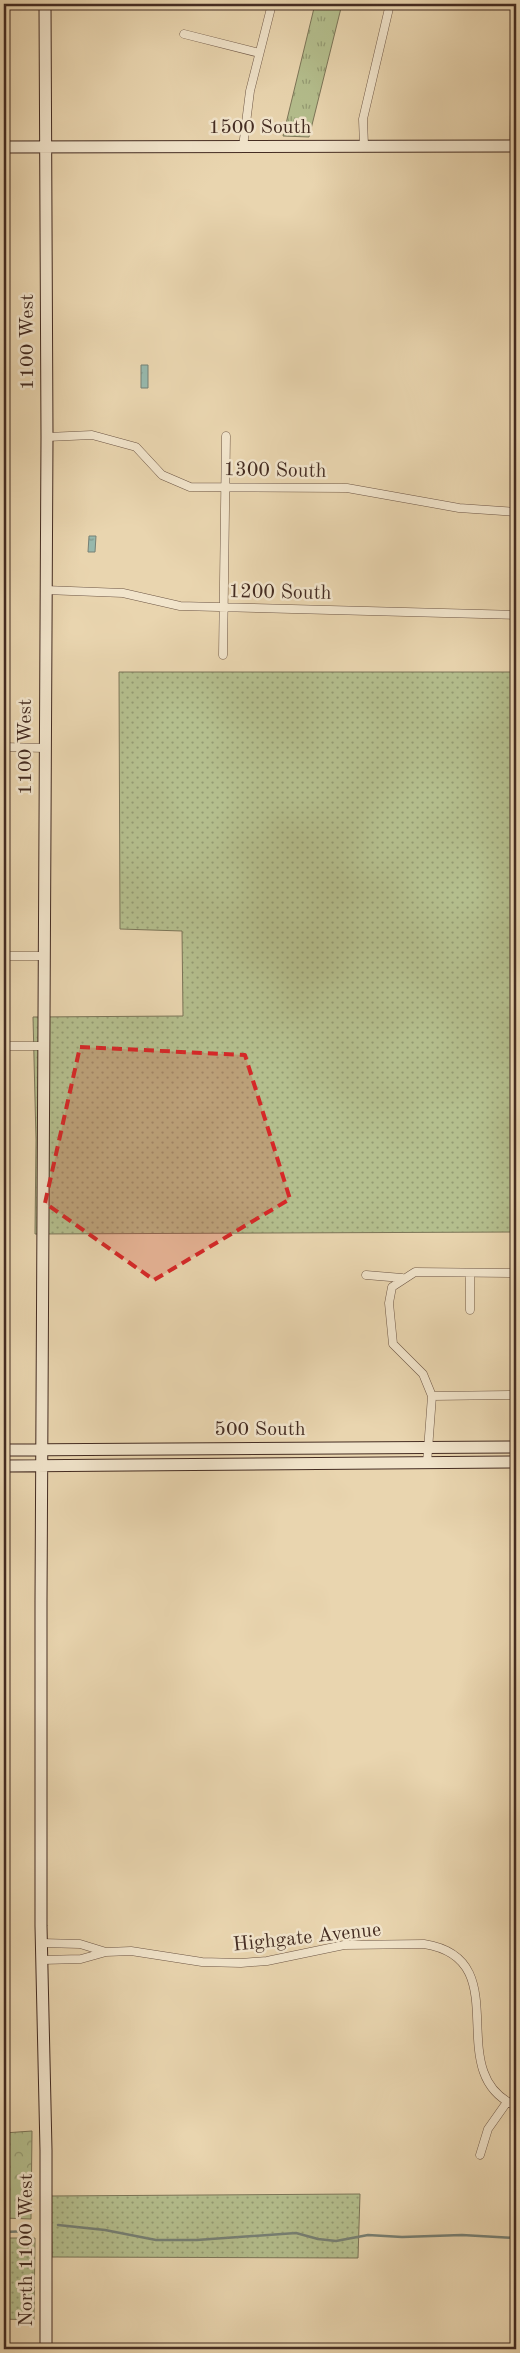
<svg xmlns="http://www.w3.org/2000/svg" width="520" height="2353" font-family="'Old Standard TT',serif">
  <defs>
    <pattern id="grass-dots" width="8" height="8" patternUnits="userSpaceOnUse" patternTransform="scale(1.25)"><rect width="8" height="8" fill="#b4be8d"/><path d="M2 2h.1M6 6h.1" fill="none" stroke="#949b73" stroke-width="1.8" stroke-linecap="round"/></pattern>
    <pattern id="forest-crowns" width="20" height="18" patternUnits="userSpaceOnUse" patternTransform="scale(1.25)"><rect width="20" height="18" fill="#b4be8d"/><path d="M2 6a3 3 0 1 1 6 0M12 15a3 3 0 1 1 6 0" fill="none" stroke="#949b73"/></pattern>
    <pattern id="park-tufts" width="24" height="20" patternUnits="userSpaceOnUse" patternTransform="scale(1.25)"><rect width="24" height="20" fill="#b4be8d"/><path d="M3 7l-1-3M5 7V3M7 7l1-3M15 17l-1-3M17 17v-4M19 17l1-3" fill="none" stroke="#949b73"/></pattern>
    <pattern id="water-ripples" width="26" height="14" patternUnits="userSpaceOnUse" patternTransform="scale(1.25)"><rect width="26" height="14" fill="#97b8ac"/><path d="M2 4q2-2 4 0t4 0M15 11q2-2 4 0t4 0" fill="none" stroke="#7d968c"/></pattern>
  </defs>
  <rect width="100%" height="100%" fill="#e9d5af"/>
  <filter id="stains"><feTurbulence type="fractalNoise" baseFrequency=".004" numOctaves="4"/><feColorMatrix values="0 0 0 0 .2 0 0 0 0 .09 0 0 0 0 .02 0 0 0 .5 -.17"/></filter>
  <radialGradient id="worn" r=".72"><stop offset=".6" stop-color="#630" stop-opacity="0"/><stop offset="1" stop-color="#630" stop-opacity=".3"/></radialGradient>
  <path fill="url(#grass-dots)" stroke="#7c7558" d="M119,672H516V1232L35,1234L36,1140L33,1017L183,1016L182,931L120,929Z
    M360,2194L358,2258L52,2257L51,2196Z
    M4,2238H35L34,2320L4,2319Z"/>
  <path fill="url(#forest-crowns)" stroke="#7c7558" d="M32,2131L31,2219L4,2218V2133Z"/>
  <path fill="url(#park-tufts)" stroke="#7c7558" d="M315,4H342L309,137L283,136Z"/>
  <path fill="url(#water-ripples)" stroke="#768075" d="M141,365H148V388H141Z
    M89,536H96L95,552H88Z"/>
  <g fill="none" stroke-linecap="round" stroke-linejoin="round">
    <path stroke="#768075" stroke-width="2.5" d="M58,2225L105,2230L156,2240H197L296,2233L318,2239L336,2241L368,2235L402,2237L462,2235L516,2238
      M4,2232L31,2231"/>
    <g stroke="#6d5645" stroke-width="9">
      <path id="street" d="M184,34L259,53
        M364,146L363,119L390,4
        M514,146L515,69
        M243,147L250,91L272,4
        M47,437L92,435L136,447L162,475L190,487L347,488L459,508L516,512
        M45,590L123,593L180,606L516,615
        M223,655L226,436
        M4,747L45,748
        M4,956H44
        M4,1046H44
        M366,1275L402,1278
        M470,1310V1273
        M432,1396L516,1395
        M427,1463L432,1396L423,1374L393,1344L389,1303L392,1287L415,1272L516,1273
        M42,1943L80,1944L106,1952
        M42,1960L81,1959L106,1952L131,1951L202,1962L241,1963L267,1961L344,1945L424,1944C520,1959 439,2073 516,2106
        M480,2155L488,2129L507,2102"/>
    </g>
    <g stroke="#442c22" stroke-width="13">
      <path id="secondary" d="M45,4L47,437L41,1602V1926L46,2150V2349
        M4,147L516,146
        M4,1450L516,1447
        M4,1466L516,1462"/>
    </g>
    <use href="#street" stroke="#f1e4cb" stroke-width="8"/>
    <use href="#secondary" stroke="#f1e4cb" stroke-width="11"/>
  </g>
  <path fill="#d62828" fill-opacity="0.2" stroke="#d62828" stroke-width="4" stroke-dasharray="10 6" stroke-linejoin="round" d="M80,1047L245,1055L290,1199L154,1280L45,1203Z"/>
  <g text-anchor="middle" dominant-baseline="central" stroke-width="5" stroke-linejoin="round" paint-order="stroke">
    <g font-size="20" fill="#442c22" stroke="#f1e4cb">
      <text x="260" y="128">1500 South</text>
      <text transform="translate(28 342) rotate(-90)">1100 West</text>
      <text transform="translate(275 471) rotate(1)">1300 South</text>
      <text transform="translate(280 593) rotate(1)">1200 South</text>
      <text transform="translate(26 747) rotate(-90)">1100 West</text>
      <text x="260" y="1430">500 South</text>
      <text transform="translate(307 1938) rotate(-6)">Highgate Avenue</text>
      <text transform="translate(27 2250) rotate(-90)">North 1100 West</text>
    </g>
  </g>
  <rect width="520" height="2353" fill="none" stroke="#e9d5af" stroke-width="20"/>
  <rect x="5" y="5" width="510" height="2343" fill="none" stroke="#442c22" stroke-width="2.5"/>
  <rect x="10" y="10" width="500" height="2333" fill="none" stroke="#442c22"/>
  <rect width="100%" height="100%" filter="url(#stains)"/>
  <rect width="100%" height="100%" fill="url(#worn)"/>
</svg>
